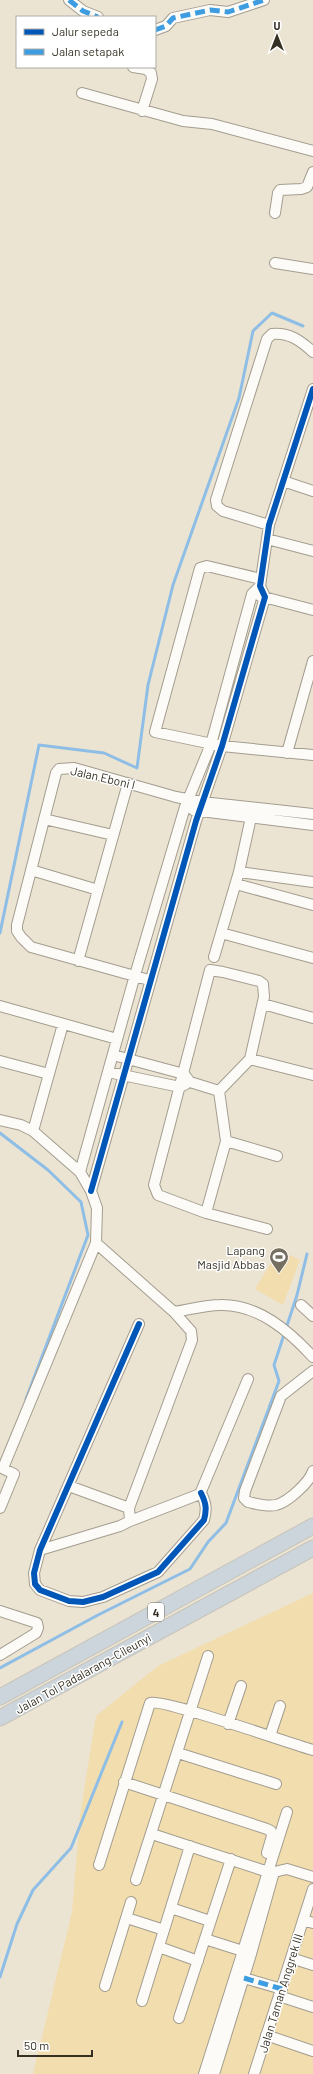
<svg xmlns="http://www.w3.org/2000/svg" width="313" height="2074" font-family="Barlow,sans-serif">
  <rect width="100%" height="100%" fill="#ece4d2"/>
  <path fill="#f2ddaf" d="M279,1250L300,1260L283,1305L255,1289Z
    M313,1593V2074H33L72,1912L80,1816L96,1716L158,1666Z"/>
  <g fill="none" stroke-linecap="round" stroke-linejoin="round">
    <path stroke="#8ebee6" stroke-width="3" d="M0,933L39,745L104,753L137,768L148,685L173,585L239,398L253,331L272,313L303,326
      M0,1133L48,1170L81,1202L88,1235L26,1399
      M0,1668L98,1615L190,1569L208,1542L226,1523L279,1381L274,1365L297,1295L307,1254
      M0,1977L17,1924L33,1890L71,1848L122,1722"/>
    <g stroke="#a39d8f" stroke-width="12">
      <path id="minor" d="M69,0L83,11L98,17
        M155,30L166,26L173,18L210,10L228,12L264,0
        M133,67L146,69L151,73L152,79L142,111
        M82,93L183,121L212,124L313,151
        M275,213L278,193L280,190L301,189L307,187L313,172
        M275,263L313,269
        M283,481L313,491
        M269,525L223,511L217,506L216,500L267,339L272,334C289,332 301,341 313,352
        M267,539L313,551
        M261,579L207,566L200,568L155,732L222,746L313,755
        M260,596L313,610
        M287,753L313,661
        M193,810L313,825
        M44,819L113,835
        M31,870L98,890
        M239,872L313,882
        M236,884L313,905
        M221,933L313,958
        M214,957L239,872L253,808
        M78,961L128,783
        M149,980L31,947L21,937L17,931V925L56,773L59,769L74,768L176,797L202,802L313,814
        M263,1004L313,1018
        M0,1006L117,1039
        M113,1055L184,1074L190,1082L219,1091
        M0,1061L49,1074
        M108,1072L180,1087L186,1084
        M219,1091L226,1141L206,1213L158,1195L154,1185L210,970L223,972L259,981L263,984L264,997L250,1059
        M219,1091L250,1059L313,1075
        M0,1120L21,1125L33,1131L80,1172L91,1191L97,1208L96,1243L3,1468
        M33,1131L63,1024
        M226,1141L277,1156
        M80,1172L135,975L185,807L211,744L252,594L260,586
        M91,1191L196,821L222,746L265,597L260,586L269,525L313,389
        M206,1213L267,1229
        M301,1305L313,1316
        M174,1312C189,1310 205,1305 220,1305C258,1304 289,1331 313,1357
        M139,1324L40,1550L34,1573L35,1584L40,1590L69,1601L83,1602L103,1597L158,1572L204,1520C207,1509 206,1503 201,1493
        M313,1371L281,1396L245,1491L244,1498L248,1502C257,1504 267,1507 276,1505C288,1502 309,1483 313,1471
        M0,1467L14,1474L0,1508
        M69,1486L129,1508
        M130,1521L200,1494L248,1379
        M40,1550L120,1526L130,1521L129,1508L192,1340L191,1331L174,1312L96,1243
        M0,1611L37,1623L38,1628L36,1633L0,1655
        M228,1724L241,1686
        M270,1736L280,1706
        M178,1753L276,1784
        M124,1782L267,1829L271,1831L272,1836L267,1853
        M152,1834L262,1870L273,1872
        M99,1865L150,1703C162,1698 291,1744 313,1750
        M136,1880L208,1656
        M171,1908L210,1921
        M127,1918L164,1930
        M303,1920L313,1923
        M205,1939L249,1953
        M159,1947L198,1961
        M291,1958L313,1965
        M237,1976L282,1989
        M105,1986L131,1902
        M279,1996L313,2007
        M142,2001L190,1846
        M179,2018L231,1859
        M266,2035L313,2051
        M204,2074L287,1812
        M214,2074L251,1954L274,1872L287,1869L313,1877
        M254,2074L313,1889"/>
    </g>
    <g stroke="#c8c4bb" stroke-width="17">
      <path id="highway" d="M0,1697L313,1526
        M0,1718L313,1548"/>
    </g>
    <use href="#minor" stroke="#fcfbf8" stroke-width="10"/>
    <use href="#highway" stroke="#cbd5db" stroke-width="15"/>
    <path stroke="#3e9de0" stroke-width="5" stroke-dasharray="10 5" stroke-linecap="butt" d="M69,0L83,11L98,17
      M155,30L166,26L173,18L210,10L228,12L264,0
      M244,1978L282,1989"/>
    <g stroke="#fff" stroke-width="8">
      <path id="cycleway" d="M91,1191L196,821L222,746L265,597L260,586L269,525L313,389
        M139,1324L40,1550L34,1573L35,1584L40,1590L69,1601L83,1602L103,1597L158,1572L204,1520C207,1509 206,1503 201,1493"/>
    </g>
    <use href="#cycleway" stroke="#0057b8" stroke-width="6"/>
  </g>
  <defs>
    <g id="stadium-pin" transform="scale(1)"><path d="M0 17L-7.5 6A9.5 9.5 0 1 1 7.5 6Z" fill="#756f60" stroke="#fff"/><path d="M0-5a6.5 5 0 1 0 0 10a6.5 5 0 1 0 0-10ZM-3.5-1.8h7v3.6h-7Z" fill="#fff"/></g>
  </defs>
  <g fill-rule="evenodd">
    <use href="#stadium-pin" x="279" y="1257"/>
  </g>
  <g text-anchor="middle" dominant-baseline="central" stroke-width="3" stroke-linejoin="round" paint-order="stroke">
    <rect fill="#fff" stroke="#726e65" stroke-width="1" x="148" y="1603" width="16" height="18" rx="3"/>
    <g font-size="11" font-weight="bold" fill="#353023">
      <text x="156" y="1612">4</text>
    </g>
    <g font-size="12" fill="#353023" stroke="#fff">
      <text transform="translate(103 777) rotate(13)">Jalan Eboni I</text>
      <text transform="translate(83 1673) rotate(-29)">Jalan Tol Padalarang–Cileunyi</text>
      <text transform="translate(280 1993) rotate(-73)">Jalan Taman Anggrek III</text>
    </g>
    <g font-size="12" fill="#353023" stroke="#fff" text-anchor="end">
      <text x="265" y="1250">Lapang<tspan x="265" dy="14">Masjid Abbas</tspan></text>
    </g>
  </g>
  <rect x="16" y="16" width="140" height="52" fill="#ffffff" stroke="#aeaca7"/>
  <rect x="24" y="29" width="20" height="6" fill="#0057b8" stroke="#aeaca7"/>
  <text x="52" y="36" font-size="12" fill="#353023">Jalur sepeda</text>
  <rect x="24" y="49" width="20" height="6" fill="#3e9de0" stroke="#aeaca7"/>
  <text x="52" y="56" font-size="12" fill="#353023">Jalan setapak</text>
  <g transform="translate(277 36)" stroke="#ffffff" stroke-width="3" paint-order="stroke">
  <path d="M0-3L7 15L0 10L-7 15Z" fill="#353023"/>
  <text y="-6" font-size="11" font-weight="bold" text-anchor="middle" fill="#353023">U</text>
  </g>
  <path d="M18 2050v6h74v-6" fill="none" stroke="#353023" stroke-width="2"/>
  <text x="24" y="2050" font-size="12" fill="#353023" stroke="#ffffff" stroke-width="3" paint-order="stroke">50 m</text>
</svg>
